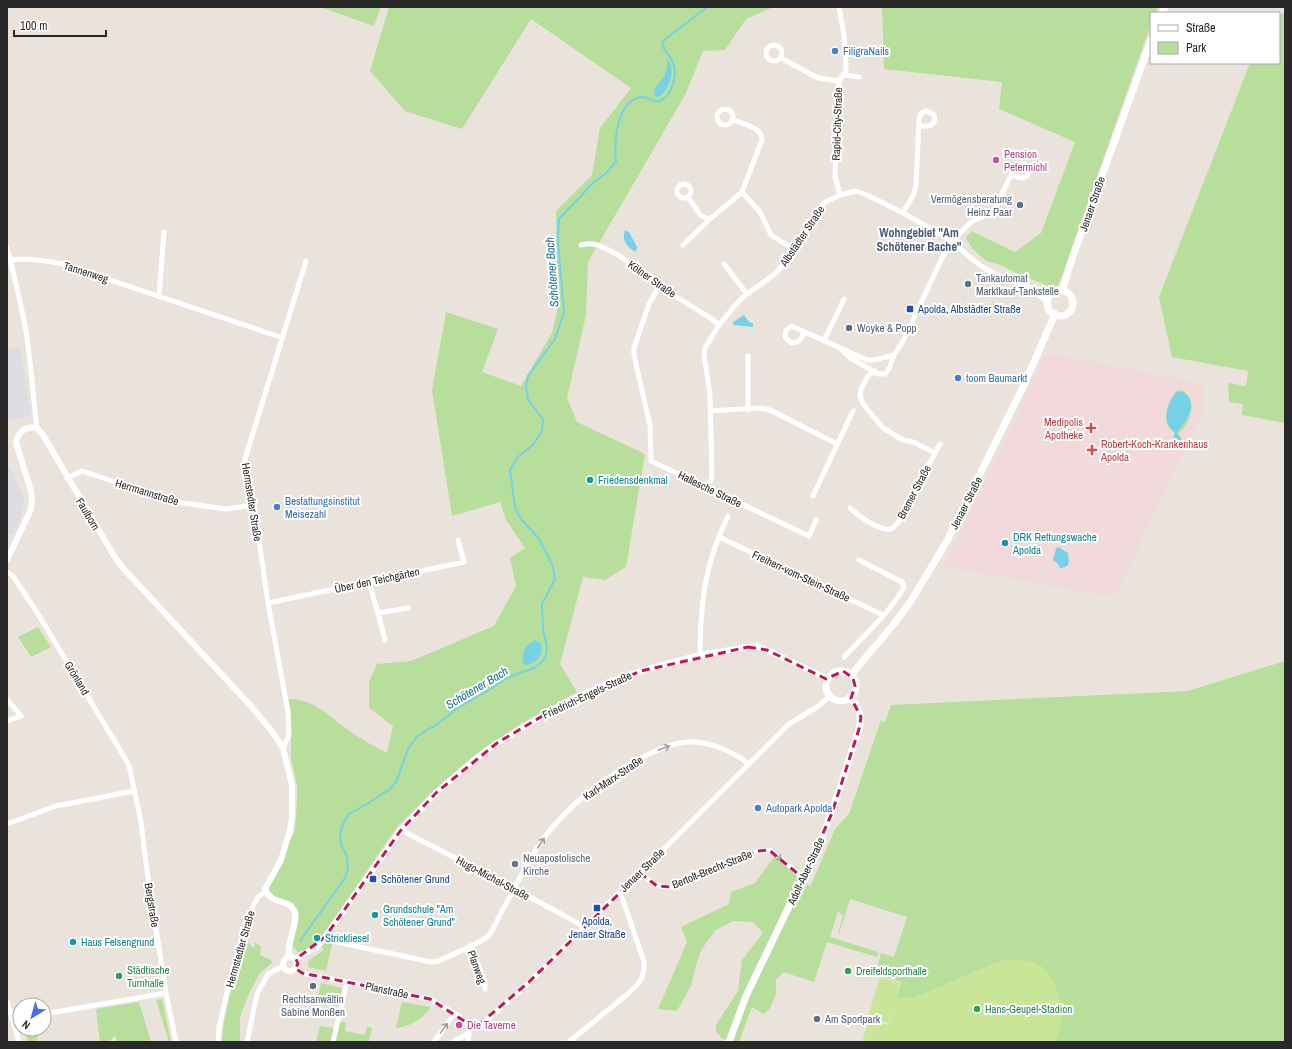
<svg xmlns="http://www.w3.org/2000/svg" width="1292" height="1049" font-family="'Archivo Narrow',sans-serif">
  <rect width="100%" height="100%" fill="#eae3db"/>
  <path fill="#dddce3" d="M20,347L31,416L7,421V350Z
    M7,462L25,500L21,517L12,535L7,533Z"/>
  <path fill="#f1d9dc" d="M1046,353L1204,384L1203,410L1115,597L944,567Z"/>
  <path fill="#b7de9b" d="M320,7H381L374,26Z
    M389,7H773L746,19L725,50L703,51L685,95L588,262L586,315L567,398L577,422L645,454L626,567L605,580L583,577L560,664L577,692L522,723L496,741L473,757L434,790L397,827L323,935C316,942 308,951 298,952L292,946L299,915L297,909L291,902L277,899L269,891V886L295,830L297,800V785L291,758V723L289,699C317,699 332,720 354,734C364,741 376,747 387,753L393,726L369,708V682L377,664L411,661L494,626L516,586L510,558L525,548L506,520L500,502L452,516L432,390L446,312L498,329L482,372L521,386L552,333L557,311L556,211L592,175L600,128L631,88L531,19L462,129L405,111L370,71Z
    M882,7H1158L1156,13H1151V24L1059,284L1054,288L1018,274L1001,265L986,261L972,248L966,238L971,231L1015,252L1041,233L1075,142L999,109L1002,82L884,69Z
    M1285,13V423L1242,415L1243,404L1229,402L1228,383L1246,386L1248,371L1172,357L1159,297L1250,63H1279V15Z
    M1182,390C1194,397 1193,409 1188,421C1185,426 1184,430 1178,433L1183,441L1182,445L1178,446L1173,443V440L1175,433C1172,430 1168,428 1167,424C1163,413 1170,399 1176,391Z
    M38,627L51,647L31,657L18,637Z
    M1285,661V1042H1055L1057,1035L1060,1000L1053,981L1042,967L1003,960L914,998H896L901,982L876,974L881,953L894,957L907,917L850,899L839,934L838,933L843,916L838,911L830,937L878,952L877,957L827,942L814,982L783,972L776,980V994L770,1008L764,1014L752,1007L739,1042L722,1039L716,1031V1025L738,991L742,960L763,933L753,922L733,921L716,930L706,943L701,951L696,965L691,986L677,1011L658,1009L687,942L681,927L729,904L731,892L755,883L777,853L810,887L835,829L849,814L881,720L885,722L891,705L1188,691Z
    M247,941L254,949L255,943L261,946L260,955L271,960L272,963L260,973L250,991L240,1017V1042H222C224,1007 236,974 247,941Z
    M327,942L332,944L326,971L308,967L309,960L324,950L321,947Z
    M321,983L342,988L338,1006L317,1002Z
    M162,999L171,1042H169L156,1000Z
    M139,1002L151,1042H117L115,1035L109,1042H100L96,1009Z
    M402,1002L431,1007C422,1019 412,1026 396,1028Z
    M339,1021L346,1023L345,1031L365,1035L367,1027L372,1028L369,1042H335Z
    M320,1026L334,1028L331,1042H316Z
    M31,1030L37,1035L38,1042H28L25,1032Z"/>
  <path fill="#c9e597" d="M1003,960C1016,960 1031,958 1042,967C1054,976 1064,1004 1062,1018C1061,1026 1058,1034 1055,1042H862L869,1019L888,1025L894,1006L888,1023L868,1017L880,977L900,983L896,998H914Z"/>
  <path fill="#74d1e7" d="M667,59C677,68 669,91 658,97L655,96L654,91C661,76 669,79 667,59Z
    M625,230L630,233L631,236L637,247L636,252C627,248 621,239 625,230Z
    M744,315L749,322L753,323V327L733,325V322Z
    M1177,392C1182,391 1185,393 1188,397C1197,410 1183,423 1177,433L1182,441L1178,445L1174,443L1173,440L1175,432C1161,424 1167,402 1177,392Z
    M1058,547L1068,553C1069,562 1071,567 1060,568L1058,564L1053,560L1056,549Z
    M535,640L541,643C543,656 539,661 526,665L523,663C521,652 526,646 535,640Z"/>
  <g fill="none" stroke-linecap="round" stroke-linejoin="round">
    <path stroke="#74d1e7" stroke-width="2" d="M300,941L345,878L348,868L347,857L341,844L340,834L343,824L349,814L367,804L390,789L396,782L408,749L417,736L438,724L456,709L489,690L506,678L534,668L542,662L546,656L547,647L543,630L542,604L555,579L553,567L540,540L521,519L515,507L510,470L518,457L533,445L542,431L543,419L528,400L526,386L528,376L555,339L564,312L558,243L559,219L593,183L606,173L616,162C614,142 616,99 643,97C649,97 653,103 660,101C672,96 678,74 673,63C671,56 665,52 662,45L663,41L707,7"/>
    <path stroke="#fff" stroke-width="5" d="M839,7L844,36L846,63V71L839,81L836,122L837,133L835,176L840,195
      M766 53a8 8 0 1 1 16 0a8 8 0 1 1-16 0Z
      M781,58L818,78L839,81
      M844,75L859,77
      M717 117a8 8 0 1 1 16 0a8 8 0 1 1-16 0Z
      M733,120C743,124 762,127 762,140L742,192L760,212L771,235L793,249
      M677 191a7 7 0 1 1 14 0a7 7 0 1 1-14 0Z
      M688,197L701,216L710,219
      M903,213L914,194L916,186L919,119C920,114 923,111 927,111L934,115C937,126 928,127 919,126
      M581,245C585,244 588,243 593,244C610,247 640,270 655,280L659,286L712,319L719,325
      M683,245L710,219L742,192
      M7,247C14,275 21,303 26,331C31,363 33,396 37,428
      M10,260C28,258 44,260 62,264L283,338
      M724,264L747,294
      M659,286L649,304L634,348V355L650,425L651,461L809,536L816,520
      M1030,289L1048,302
      M159,297L164,232
      M804,332C802,338 799,343 791,343L785,337L786,330L792,326L794,327L867,360C876,361 884,357 894,355
      M824,341L844,299
      M840,348L849,357L878,374H885L889,369L894,355L903,341L943,256L961,232L971,222L994,211L1015,166L1019,164H1024L1029,169L1027,176L1022,178L1011,175
      M875,371L868,376L861,389L860,396L863,404L883,428L903,440L913,442L935,453L940,444
      M748,410V356
      M710,411L759,408L770,410L837,444
      M67,478L82,471L176,502L226,509L254,505
      M708,487L712,477L710,395L704,355L705,348L719,325L733,308L743,297L775,274L782,266L818,210L825,202L840,195L856,191L867,195L903,213L944,236L981,266L993,273L1028,287L1052,294
      M813,496L853,411
      M850,508C857,515 883,534 893,528C895,526 896,524 898,523L935,453
      M719,537L883,615
      M7,572L13,576L38,614L129,765L141,822L147,871L166,993L176,1042
      M369,582L378,613L408,608
      M268,603L464,562L458,540
      M378,613L385,640
      M700,655C700,622 702,589 712,557C716,543 722,529 728,516
      M844,657C862,638 893,609 904,587L902,582L859,560
      M7,699L21,716L7,721
      M283,748L289,735L288,712L268,603L254,505L245,468V459L306,261
      M7,824L56,806L134,791
      M401,830L515,889L585,927
      M640,873C651,881 656,888 671,887L757,851L769,850L776,854L803,878
      M325,937L332,941L431,962L438,961C449,956 482,943 489,935C494,928 498,919 502,911C516,887 527,860 544,838C555,823 570,808 584,796C606,777 659,743 688,742C709,741 732,751 749,764
      M470,946L485,981V989
      M295,968L302,973L430,999L459,1016L469,1026L472,1027
      M7,1001L19,1042
      M44,1014L166,993
      M13,1020L20,1019
      M218,1042L219,1027L229,984L250,912L258,897L266,891
      M247,1042L257,994L268,974L283,966
      M333,1042L347,982
      M434,1042L454,1014
      M453,1042L467,1034L472,1027L475,1028L480,1025C538,980 585,922 640,873L789,724L817,707L830,696
      M468,1042L469,1032
      M569,1042L630,992L638,984L642,978L644,970V962L623,900L619,892"/>
    <path stroke="#fff" stroke-width="6" d="M7,560L31,509L32,500L31,491L16,443C18,431 26,426 37,428L43,435L113,554L122,567L250,705L271,730L283,748L292,785V817L290,830L281,860L265,889C271,905 288,899 294,910C300,919 286,943 289,956
      M283 964a7 7 0 1 1 14 0a7 7 0 1 1-14 0Z
      M296,959L317,946L325,937L401,830L437,792L475,759L497,743L561,705L610,682L641,671L700,655L748,647L757,646L767,650L828,679"/>
    <path stroke="#fff" stroke-width="7" d="M1162,13L1165,7
      M1047 303a13 13 0 1 1 26 0a13 13 0 1 1-26 0Z
      M1062,291L1073,256L1151,40
      M826 686a15 15 0 1 1 30 0a15 15 0 1 1-30 0Z
      M851,675L893,625L911,601L947,541L1023,387L1055,314
      M729,1042L746,996L757,973L821,840L841,785L859,729C862,714 860,709 850,697"/>
  </g>
  <defs><path id="oneway-shaft" d="M-6 0H5M1.5-3L5.5 0L1.5 3" fill="none" stroke-width="1.6" stroke-linecap="round" stroke-linejoin="round"/></defs>
  <g stroke="#9f9f9f">
    <use href="#oneway-shaft" transform="translate(664 748) rotate(-20)"/>
    <use href="#oneway-shaft" transform="translate(541 843) rotate(-57)"/>
    <use href="#oneway-shaft" transform="translate(777 856) rotate(38)"/>
    <use href="#oneway-shaft" transform="translate(444 1028) rotate(-54)"/>
  </g>
  <path fill="none" stroke="#c2185b" stroke-width="3" stroke-dasharray="8 5" stroke-linejoin="round" d="M748,647L767,650L826,679L843,671L853,678L855,686L851,698L861,717L859,729L832,813L803,878L769,850L757,851L671,887L657,886L640,873L529,982L475,1028L430,999L302,973L295,968L298,964L296,959L325,937L401,830L437,792L497,743L561,705L641,671Z"/>
  <g fill="#3f7fe0" stroke="#fff" stroke-width="1.5">
    <circle cx="835" cy="51" r="4"/>
    <circle cx="958" cy="378" r="4"/>
    <circle cx="277" cy="507" r="4"/>
    <circle cx="758" cy="808" r="4"/>
  </g>
  <g fill="#d1479c" stroke="#fff" stroke-width="1.5">
    <circle cx="996" cy="160" r="4"/>
    <circle cx="459" cy="1025" r="4"/>
  </g>
  <g fill="#5c6f8a" stroke="#fff" stroke-width="1.5">
    <circle cx="1020" cy="205" r="4"/>
    <circle cx="968" cy="284" r="4"/>
    <circle cx="849" cy="328" r="4"/>
    <circle cx="313" cy="986" r="4"/>
    <circle cx="817" cy="1019" r="4"/>
  </g>
  <g fill="#1a4fb4" stroke="#fff" stroke-width="1.5">
    <rect x="906" y="305" width="8" height="8" rx="2"/>
    <rect x="369" y="875" width="8" height="8" rx="2"/>
    <rect x="593" y="904" width="8" height="8" rx="2"/>
  </g>
  <g fill="#e0444e" stroke="#fff" stroke-width="1.5">
    <path d="M1089 422h4v4h4v4h-4v4h-4v-4h-4v-4h4z"/>
    <path d="M1090 444h4v4h4v4h-4v4h-4v-4h-4v-4h4z"/>
  </g>
  <g fill="#0f9aa8" stroke="#fff" stroke-width="1.5">
    <circle cx="590" cy="480" r="4"/>
    <circle cx="1005" cy="543" r="4"/>
    <circle cx="375" cy="915" r="4"/>
    <circle cx="317" cy="938" r="4"/>
    <circle cx="73" cy="942" r="4"/>
  </g>
  <circle fill="#6b7280" stroke="#fff" stroke-width="1.5" cx="515" cy="864" r="4"/>
  <g fill="#2e9e5b" stroke="#fff" stroke-width="1.5">
    <circle cx="848" cy="971" r="4"/>
    <circle cx="119" cy="976" r="4"/>
    <circle cx="977" cy="1009" r="4"/>
  </g>
  <g text-anchor="middle" dominant-baseline="central" stroke-width="4" stroke-linejoin="round" paint-order="stroke">
    <g font-size="11" fill="#366cbe" stroke="#fff" text-anchor="start">
      <text x="843" y="51">FiligraNails</text>
      <text x="966" y="378">toom Baumarkt</text>
      <text x="285" y="501">Bestattungsinstitut<tspan x="285" dy="13">Meisezahl</tspan></text>
      <text x="766" y="808">Autopark Apolda</text>
    </g>
    <g font-size="11" fill="#292929" stroke="#fff">
      <text transform="translate(837 124) rotate(-88)">Rapid-City-Straße</text>
      <text transform="translate(1092 204) rotate(-71)">Jenaer Straße</text>
      <text transform="translate(802 236) rotate(-56)">Albstädter Straße</text>
      <text transform="translate(86 272) rotate(18)">Tannenweg</text>
      <text transform="translate(652 279) rotate(35)">Kölner Straße</text>
      <text transform="translate(710 489) rotate(26)">Hallesche Straße</text>
      <text transform="translate(147 492) rotate(17)">Herrmannstraße</text>
      <text transform="translate(914 492) rotate(-62)">Bremer Straße</text>
      <text transform="translate(252 502) rotate(81)">Hermstedter Straße</text>
      <text transform="translate(966 503) rotate(-63)">Jenaer Straße</text>
      <text transform="translate(88 514) rotate(59)">Faulborn</text>
      <text transform="translate(801 576) rotate(25)">Freiherr-vom-Stein-Straße</text>
      <text transform="translate(377 580) rotate(-12)">Über den Teichgärten</text>
      <text transform="translate(77 678) rotate(59)">Grönland</text>
      <text transform="translate(587 695) rotate(-25)">Friedrich-Engels-Straße</text>
      <text transform="translate(613 778) rotate(-34)">Karl-Marx-Straße</text>
      <text transform="translate(712 869) rotate(-22)">Bertolt-Brecht-Straße</text>
      <text transform="translate(642 870) rotate(-44)">Jenaer Straße</text>
      <text transform="translate(806 871) rotate(-65)">Adolf-Aber-Straße</text>
      <text transform="translate(493 878) rotate(28)">Hugo-Michel-Straße</text>
      <text transform="translate(152 905) rotate(81)">Bergstraße</text>
      <text transform="translate(240 949) rotate(-74)">Hermstedter Straße</text>
      <text transform="translate(477 967) rotate(70)">Planweg</text>
      <text transform="translate(387 990) rotate(12)">Planstraße</text>
    </g>
    <g font-size="11" fill="#b23c85" stroke="#fff" text-anchor="start">
      <text x="1004" y="154">Pension<tspan x="1004" dy="13">Petermichl</tspan></text>
      <text x="467" y="1025">Die Taverne</text>
    </g>
    <g font-size="11" fill="#4e5e75" stroke="#fff" text-anchor="start">
      <text x="1012" y="199" text-anchor="end">Vermögensberatung<tspan x="1012" dy="13">Heinz Paar</tspan></text>
      <text x="976" y="278">Tankautomat<tspan x="976" dy="13">Marktkauf-Tankstelle</tspan></text>
      <text x="857" y="328">Woyke &amp; Popp</text>
      <text x="313" y="999" text-anchor="middle">Rechtsanwältin<tspan x="313" dy="13">Sabine Monßen</tspan></text>
      <text x="825" y="1019">Am Sportpark</text>
    </g>
    <g font-size="11" fill="#164399" stroke="#fff" text-anchor="start">
      <text x="918" y="309">Apolda, Albstädter Straße</text>
      <text x="381" y="879">Schötener Grund</text>
      <text x="597" y="921" text-anchor="middle">Apolda,<tspan x="597" dy="13">Jenaer Straße</tspan></text>
    </g>
    <g font-size="11" fill="#be3a42" stroke="#fff" text-anchor="end">
      <text x="1083" y="422">Medipolis<tspan x="1083" dy="13">Apotheke</tspan></text>
      <text x="1101" y="444" text-anchor="start">Robert-Koch-Krankenhaus<tspan x="1101" dy="13">Apolda</tspan></text>
    </g>
    <g font-size="11" fill="#0d838f" stroke="#fff" text-anchor="start">
      <text x="598" y="480">Friedensdenkmal</text>
      <text x="1013" y="537">DRK Rettungswache<tspan x="1013" dy="13">Apolda</tspan></text>
      <text x="383" y="909">Grundschule "Am<tspan x="383" dy="13">Schötener Grund"</tspan></text>
      <text x="325" y="938">Strickliesel</text>
      <text x="81" y="942">Haus Felsengrund</text>
    </g>
    <g font-size="11" fill="#5b616d" stroke="#fff" text-anchor="start">
      <text x="523" y="858">Neuapostolische<tspan x="523" dy="13">Kirche</tspan></text>
    </g>
    <g font-size="11" fill="#27864d" stroke="#fff" text-anchor="start">
      <text x="127" y="970">Städtische<tspan x="127" dy="13">Turnhalle</tspan></text>
      <text x="856" y="971">Dreifeldsporthalle</text>
      <text x="985" y="1009">Hans-Geupel-Stadion</text>
    </g>
    <g font-size="12" font-weight="bold" fill="#4c5777" stroke="#fff">
      <text x="919" y="233">Wohngebiet "Am<tspan x="919" dy="14">Schötener Bache"</tspan></text>
    </g>
    <g font-size="12" font-style="italic" fill="#156f91" stroke="#fff">
      <text transform="translate(552 272) rotate(-94)">Schötener Bach</text>
      <text transform="translate(477 688) rotate(-31)">Schötener Bach</text>
    </g>
  </g>
  <rect width="1292" height="1049" fill="none" stroke="#292929" stroke-width="16"/>
  <rect x="1150" y="12" width="130" height="52" fill="#ffffff" stroke="#a9a9a9"/>
  <rect x="1158" y="25" width="20" height="6" fill="#ffffff" stroke="#a9a9a9"/>
  <text x="1186" y="32" font-size="12" fill="#292929">Straße</text>
  <rect x="1158" y="42" width="20" height="12" fill="#b7de9b" stroke="#a9a9a9"/>
  <text x="1186" y="52" font-size="12" fill="#292929">Park</text>
  <g transform="translate(32 1017) rotate(217)"><circle r="19" fill="#ffffff" stroke="#a9a9a9"/>
  <path d="M0-3L7 15L0 10L-7 15Z" fill="#4470ef"/>
  <text y="-6" font-size="11" font-weight="bold" text-anchor="middle" fill="#292929">N</text>
  </g>
  <path d="M14 30v6h92v-6" fill="none" stroke="#292929" stroke-width="2"/>
  <text x="20" y="30" font-size="12" fill="#292929" stroke="#ffffff" stroke-width="3" paint-order="stroke">100 m</text>
</svg>
